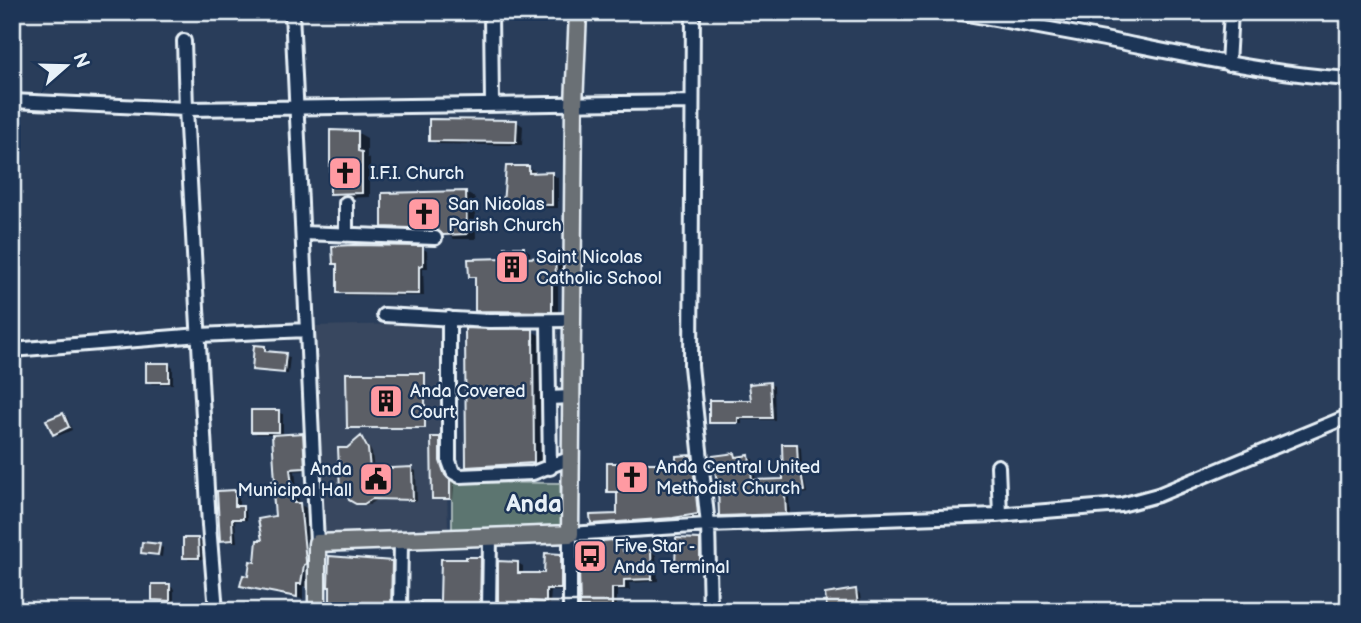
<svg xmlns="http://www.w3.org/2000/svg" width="1361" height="623" font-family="'Balsamiq Sans',sans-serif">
  <rect width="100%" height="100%" fill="#293d5a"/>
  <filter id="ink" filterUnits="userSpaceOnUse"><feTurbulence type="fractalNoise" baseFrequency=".0143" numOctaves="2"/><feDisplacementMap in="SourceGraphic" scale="14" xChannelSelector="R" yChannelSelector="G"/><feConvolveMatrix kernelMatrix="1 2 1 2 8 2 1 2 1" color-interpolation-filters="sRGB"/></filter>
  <g filter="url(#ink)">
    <path fill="#38475e" d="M443,323L448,531L321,533L316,326Z"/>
    <path fill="#5c7470" stroke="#a2b2b4" stroke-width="2" d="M452,482L560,483L562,528L452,529Z"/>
    <path fill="#0007" d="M517,122L523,126L522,145L438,144L431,140Z
      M358,133L367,138V157L370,159V197L341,198L332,193Z
      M529,168L535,171V174H552L558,178V208L512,207L505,203Z
      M466,193L475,198L476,239H454L444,233L393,232L384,226Z
      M422,248L427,251L428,268H423L424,296L345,295L339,292L338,265L335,263Z
      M524,248L530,252V259H555L562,263V279H558V314H484L477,310V280L470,276L507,260Z
      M532,331L539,335L541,466L475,470L468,466Z
      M264,347L269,350L268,353L290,357L288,374L254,369Z
      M169,364L173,367V384H152L148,381Z
      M424,375L426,428L349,427Z
      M770,384L774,386L775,420H742V424H715L711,422L753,401Z
      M278,412L283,414V436L302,435L308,438L310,470L295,471L299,504L306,508L312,565L309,567L307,587L303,586V599L248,588L242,585L249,578L257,564L264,542L277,517L273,434H257L252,431Z
      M63,415L67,417L72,430L58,436L54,433Z
      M361,438L365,440L372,453L374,470L412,469L416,471L417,501L377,500L369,505H361L351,499L348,491L342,489L348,449Z
      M440,439L444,441V465L449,479L454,484L453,500H438L434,498Z
      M797,445L801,448L802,468L807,493L789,496L790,515L725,517L721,515L735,454L753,459L756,482L785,481Z
      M691,457L698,460L704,517L681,521L599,526L592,523L619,515V494L609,491L678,464Z
      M235,492L239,495V508L246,510L247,520L235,521L237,542H226L222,540Z
      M198,540L202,542L203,559L189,560L185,557Z
      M699,540L706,544V571L684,570L677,566Z
      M613,542L619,547L629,551H650L656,555L658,581L629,583L630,590H617V609L588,607L605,571Z
      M159,545L163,548L162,557L143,552Z
      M561,556L566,559V591H551L550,604L531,603V611H500L518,563L523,566V575H546Z
      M480,559L487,563L486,611H422L442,603Z
      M391,563L397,566L396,611H334L332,608Z
      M170,586L174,589V602H158L154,599Z
      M856,591L860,594L862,611H829L827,595Z
      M232,608L290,611H232Z"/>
    <path fill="#5b5e66" stroke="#e8f1f8" stroke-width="2" d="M429,119L517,120L516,142L429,141Z
      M330,130L358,131V151L362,152V193L330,194Z
      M506,166H529V173L552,172V205L503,204Z
      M466,191L467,234L443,235L435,229L382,227V193Z
      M353,245L423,246V265L419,266V294L337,293V264H333L332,246Z
      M505,247H524V258L555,257L556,276H552V312L475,311V277H469L468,259L506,258Z
      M465,328L533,329L534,463L466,467Z
      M254,345L265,346V351L286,353L284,373L252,370Z
      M146,363H169V382H146Z
      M346,373H425V428H347Z
      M770,382L772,418H738V423H709V400H751L749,384Z
      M251,410H279V432H251Z
      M63,413L69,427L53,435L46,420Z
      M303,433L305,468L290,469L294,503H300L306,561V564L304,565L301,584H297V597L240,586L243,575L248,576L250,561L255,562L257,540H262L258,519L275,516L272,481H275L272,435Z
      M361,436L368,449L370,469L412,467L413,500L372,499L364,504H356L349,500L346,491L340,490L338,448H347Z
      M431,437H440V461L445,475L450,480V499H432Z
      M782,444H797L798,465H800L804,491L785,494L786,514L719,516L718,486L712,456L735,453L736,457L749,455L752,480L783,479Z
      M692,455L698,514L673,518L591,524L590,515L617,514V492H607V463H676V456Z
      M235,490V506H243V519H232L233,540L220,541L217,491Z
      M183,538H198L199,558H183Z
      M676,538L700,539V568L675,567Z
      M613,540V546H623V551L651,550L652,579L624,580V588H612V607H580L579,569L603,570L602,541Z
      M142,542L160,544L158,555L141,553Z
      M545,553L561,554V589H546V602L527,601L526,611H498V561L518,562V573H544Z
      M329,556L392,561L391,611L330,609V587H328Z
      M466,557H481L480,610L421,611V601H440L441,559H466Z
      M152,584H170V601L152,600Z
      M856,589L858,606L827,609L825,594Z"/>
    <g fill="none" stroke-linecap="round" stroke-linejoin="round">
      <g stroke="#e8f1f8" stroke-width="18">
        <path id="minor" d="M292,12L317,543
          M491,12L492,104
          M693,12L691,366L708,525L710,611
          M956,12C1004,21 1052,29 1099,38C1182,54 1264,73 1349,79
          M184,41L186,109L209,525L216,611
          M1228,64L1231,12
          M12,101L186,109L691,102
          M303,233L435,238
          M346,235V203
          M384,315L489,321L572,320
          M449,318V461L453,472L460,476L533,473L571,458
          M548,322L549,398L571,397
          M12,350L200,335L307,330
          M549,398L550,468
          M998,466L1000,514
          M400,611L401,540
          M489,611L490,537
          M570,611V534L708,525L996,515L1121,505L1158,495L1349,416"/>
      </g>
      <g stroke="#e8f1f8" stroke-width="21">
        <path id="major" d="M317,611V543L570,534L574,105L578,12"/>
      </g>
      <use href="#minor" stroke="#1d3557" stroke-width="12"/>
      <use href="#major" stroke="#6b6f75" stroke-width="16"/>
    </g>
  </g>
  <defs>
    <g id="church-square" transform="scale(1.75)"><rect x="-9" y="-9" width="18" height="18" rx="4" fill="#ff9aa2" stroke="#1d3557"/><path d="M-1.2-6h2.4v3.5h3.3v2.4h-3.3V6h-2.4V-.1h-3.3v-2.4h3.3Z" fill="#111"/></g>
    <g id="building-square" transform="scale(1.75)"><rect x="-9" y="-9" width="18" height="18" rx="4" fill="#ff9aa2" stroke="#1d3557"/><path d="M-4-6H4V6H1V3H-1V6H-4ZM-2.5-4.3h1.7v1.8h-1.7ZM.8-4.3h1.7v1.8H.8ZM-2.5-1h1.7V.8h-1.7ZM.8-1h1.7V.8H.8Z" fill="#111"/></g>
    <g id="civic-square" transform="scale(1.75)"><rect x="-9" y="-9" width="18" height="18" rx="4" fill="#ff9aa2" stroke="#1d3557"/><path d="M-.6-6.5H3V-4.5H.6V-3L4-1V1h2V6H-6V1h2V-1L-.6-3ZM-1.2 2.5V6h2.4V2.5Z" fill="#111"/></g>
    <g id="bus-square" transform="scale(1.75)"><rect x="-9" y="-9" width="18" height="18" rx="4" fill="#ff9aa2" stroke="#1d3557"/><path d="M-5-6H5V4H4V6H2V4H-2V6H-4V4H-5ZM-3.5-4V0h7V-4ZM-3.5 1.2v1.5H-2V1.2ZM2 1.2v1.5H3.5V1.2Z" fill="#111"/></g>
  </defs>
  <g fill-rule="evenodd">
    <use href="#church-square" x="345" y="173"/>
    <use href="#church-square" x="424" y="214"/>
    <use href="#building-square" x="512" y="267"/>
    <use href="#building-square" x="386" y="401"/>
    <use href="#church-square" x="632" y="477"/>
    <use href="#civic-square" x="376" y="479"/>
    <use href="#bus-square" x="590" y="556"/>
  </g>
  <g text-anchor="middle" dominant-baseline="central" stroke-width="5" stroke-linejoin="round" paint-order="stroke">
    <g font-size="18" fill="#e8f1f8" stroke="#1d3557" text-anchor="start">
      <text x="370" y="173">I.F.I. Church</text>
      <text x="448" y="204">San Nicolas<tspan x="448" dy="21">Parish Church</tspan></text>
      <text x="536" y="257">Saint Nicolas<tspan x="536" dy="21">Catholic School</tspan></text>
      <text x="410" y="391">Anda Covered<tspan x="410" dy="21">Court</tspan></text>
      <text x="656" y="467">Anda Central United<tspan x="656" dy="21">Methodist Church</tspan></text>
      <text x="352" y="469" text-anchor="end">Anda<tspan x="352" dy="21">Municipal Hall</tspan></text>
      <text x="614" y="546">Five Star -<tspan x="614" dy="21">Anda Terminal</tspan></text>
    </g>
    <g font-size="24" font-weight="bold" fill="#e8f1f8" stroke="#1d3557">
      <text x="534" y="504">Anda</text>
    </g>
  </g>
  <rect width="1361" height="623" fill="none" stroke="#1d3557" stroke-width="42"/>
  <rect x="21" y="21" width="1319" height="581" fill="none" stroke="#e8f1f8" stroke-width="2.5" filter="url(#ink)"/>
  <g transform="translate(66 66) rotate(70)" stroke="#1d3557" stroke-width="5" paint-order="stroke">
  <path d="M0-5L12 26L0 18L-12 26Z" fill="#e8f1f8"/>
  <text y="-10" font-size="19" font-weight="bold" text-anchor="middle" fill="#e8f1f8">N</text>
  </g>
</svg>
